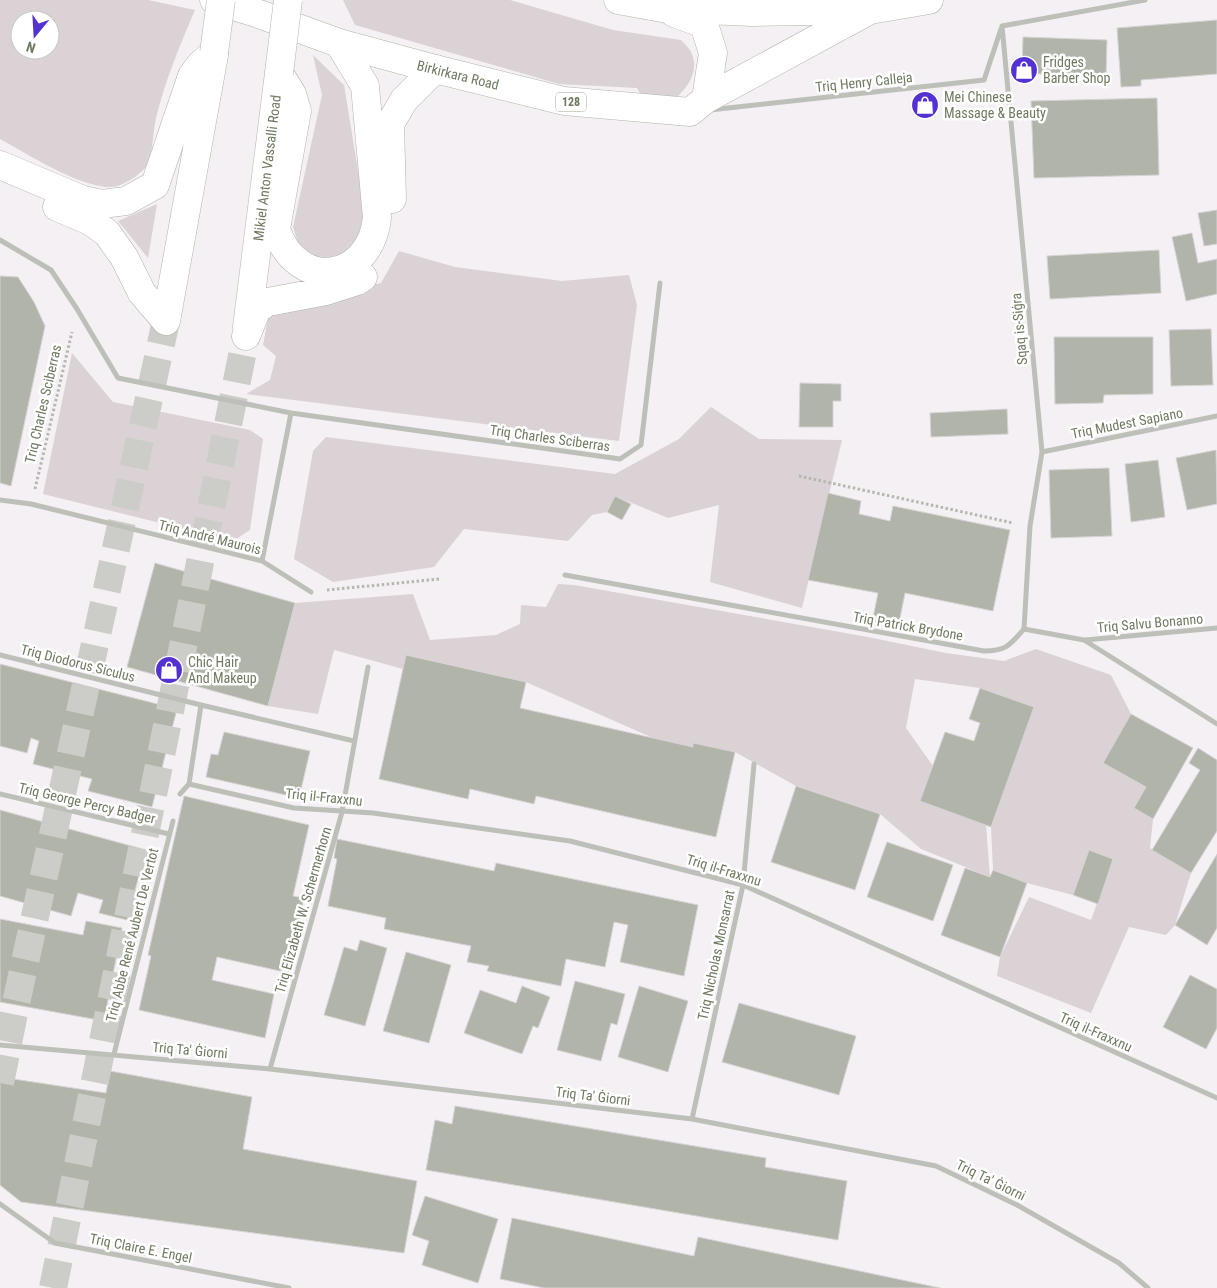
<svg xmlns="http://www.w3.org/2000/svg" width="1217" height="1288" font-family="'Roboto Condensed',sans-serif">
  <rect width="100%" height="100%" fill="#f4f0f4"/>
  <path fill="#dad2d5" fill-rule="evenodd" d="M0,0H148L195,10C180,45 165,81 156,118C153,132 153,149 148,163C144,173 122,187 111,187C80,188 28,154 0,139ZM20,20H50V50H20Z
    M343,0H510L613,30L681,40C684,43 689,48 691,52C701,72 686,89 673,101L644,100L637,88L559,84L355,25Z
    M313,55L344,85L366,219L359,244L338,257L314,258L298,242L293,227L322,95Z
    M157,204L148,258L118,221Z
    M399,251L455,267L562,281L629,275L637,305L619,441L246,394L270,380L276,356L263,345L270,308L381,283Z
    M72,353L113,402L250,430L263,439L250,530L233,541L43,494Z
    M711,407L759,439L842,440L802,608L710,582L719,505L668,518L615,496L607,512L592,515L568,541L464,529L434,567L333,582L294,559L313,451L326,437L615,474L679,439Z
    M558,584L574,585L868,637L946,653L1004,661L1036,649L1111,675L1131,714L1104,763L1146,787L1135,808L1153,819L1150,848L1191,873L1175,925L1166,935L1129,927L1091,1013L997,976L1000,957L1029,897L1091,920L1113,859L1089,850L1073,895L1027,883L993,870L991,827L1034,707L980,688L915,679L906,728L933,766L986,825L990,877L921,849L880,814L796,786L735,752L693,744V747L653,738L526,682L407,655L403,669L334,650L318,714L268,706L295,603L413,594L430,640L496,635L520,624L521,605L546,607Z"/>
  <path fill="#b0b4a9" stroke="#d5d3d5" d="M1217,20V74L1141,80V86L1121,87L1117,28Z
    M1023,37L1107,40L1106,77L1022,73Z
    M1157,98L1159,175L1034,178L1031,101Z
    M1217,210V244L1204,246L1198,213Z
    M1192,233L1198,263L1217,259V294L1186,301L1172,237Z
    M1159,250L1161,293L1050,299L1047,256Z
    M0,276L18,277L34,302L45,326L11,486L0,483Z
    M1211,329L1213,385L1171,386L1169,330Z
    M1054,337H1153V394L1104,395L1103,403L1055,404Z
    M800,383L841,384V401H833V427H799Z
    M1007,409L1008,434L931,437L930,413Z
    M1216,450L1217,504L1187,510L1176,458Z
    M1158,460L1165,517L1131,522L1125,464Z
    M1109,468L1112,536L1051,538L1049,470Z
    M828,493L861,501L859,514L890,521L893,506L1010,530L993,611L905,593L898,628L872,623L878,593L808,580Z
    M615,496L631,504L622,520L607,512Z
    M155,563L295,603L268,706L127,667Z
    M406,655L526,682L520,708L693,747V743L735,752L716,837L536,796L534,804L470,789L468,799L379,779Z
    M0,664L177,709L152,807L88,791L92,779L33,764L39,741L31,738L27,753L0,746Z
    M980,688L1034,707L991,827L920,801L945,732L974,741L980,723L969,719Z
    M1131,714L1193,748L1153,819L1134,808L1146,787L1103,763Z
    M224,732L310,751L299,798L206,777L211,754L218,755Z
    M1198,748L1217,760V831L1191,873L1152,850L1200,770L1189,763Z
    M796,786L880,814L855,890L771,862Z
    M184,796L309,825L293,896L304,898L299,921H301L289,973L217,957L212,980L274,994L265,1038L139,1010L151,956L148,955Z
    M0,810L146,850L127,920L99,913L103,900L78,893L71,916L0,896Z
    M337,839L494,871L496,863L698,905L684,976L620,962L628,925L614,922L605,967L566,959L561,986L487,971L489,966L467,962L471,946L384,929L386,918L328,906L337,859L334,858Z
    M887,842L953,865L933,921L867,897Z
    M1089,850L1113,859L1098,904L1073,895Z
    M1217,854V928L1207,945L1175,925Z
    M965,868L990,877L993,870L1027,883L1000,957L941,935Z
    M0,919L83,935L86,921L122,928L104,1021L0,1002Z
    M360,940L387,948L365,1026L324,1015L344,947L357,951Z
    M406,952L451,965L429,1043L383,1031Z
    M1190,975L1217,989V1028L1206,1049L1163,1027Z
    M575,981L625,994L617,1025L611,1023L601,1061L557,1050Z
    M522,986L550,997L538,1028L533,1026L522,1054L464,1033L480,990L516,1003Z
    M639,986L688,1001L668,1072L618,1057Z
    M739,1003L856,1036L839,1095L722,1062Z
    M110,1071L252,1097L243,1149L417,1181L404,1253L21,1202L0,1185V1077L106,1093Z
    M455,1106L766,1158L765,1167L847,1181L838,1240L426,1170L435,1120L452,1124Z
    M425,1196L498,1219L478,1283L422,1265L429,1241L412,1235Z
    M512,1218L694,1256L698,1237L940,1288H544L500,1279Z"/>
  <g fill="none" stroke-linecap="round" stroke-linejoin="round">
    <path stroke="#cccdc8" stroke-width="28" stroke-dasharray="28 14" stroke-linecap="butt" d="M0,1083L16,1003L166,321
      M53,1288L246,336"/>
    <g stroke="#b1b5ac" stroke-width="29">
      <path id="primary" d="M214,0L259,14L339,43L435,69L564,101L690,112L706,99L870,10
        M618,0L662,8L752,12L870,10L929,0
        M674,13L704,24L713,53L706,99"/>
    </g>
    <g stroke="#b0b4ac" stroke-width="29">
      <path id="trunk" d="M279,73L292,94L297,111L276,229C297,293 370,282 377,218L365,86L339,43
        M0,165L83,200L102,204L126,201L155,185L192,76L200,65L214,53
        M392,199L390,124L404,100L435,69
        M57,207L90,221L107,233L124,257L142,293L166,321
        M166,321L214,55
        M247,327L279,73
        M246,336L257,309L268,302L326,291L357,281L363,277"/>
    </g>
    <path stroke="#b5b7b1" stroke-width="3" stroke-dasharray="2.5 2.5" stroke-linecap="butt" d="M799,476L1013,523
      M35,489L72,332
      M327,590L440,579"/>
    <path stroke="#bdc0b8" stroke-width="5" d="M1002,26L1042,452L1030,526L1024,629
      M1002,26L1145,0
      M710,110L984,80L1001,29
      M0,240L51,270L77,309L118,378L291,413L620,459L641,445L660,283
      M1042,452L1217,416
      M0,500L31,504L262,561L311,592
      M262,561L291,413
      M565,575L984,651C1006,651 1010,645 1024,629L1084,640L1217,724
      M1085,640L1217,628
      M0,655L201,705L354,741
      M189,784L294,808L373,813L570,841L743,885L1217,1098
      M0,794L169,834
      M180,794L189,784L201,705
      M0,1045L270,1069L692,1119L936,1166L1017,1205L1119,1263L1148,1288
      M114,1054L173,821
      M270,1069L342,812L368,667
      M692,1119L743,885L754,764
      M0,1204L55,1243L289,1288"/>
    <use href="#primary" stroke="#fff" stroke-width="28"/>
    <use href="#trunk" stroke="#fff" stroke-width="28"/>
    <g stroke="#b0b4ac" stroke-width="29" stroke-linecap="butt">
      <path id="trunk-bridge" d="M214,53L221,0
        M279,73L288,0"/>
    </g>
    <use href="#trunk-bridge" stroke="#fff" stroke-width="28"/>
  </g>
  <defs>
    <g id="shop-disc" transform="scale(1.4375)"><circle r="9.5" fill="#5431d3" stroke="#fff"/><path d="M-5-2.5h2.3a2.7 3.5 0 0 1 5.4 0H5L5.5 6h-11ZM-1.5-2.5h3a1.5 2.3 0 0 0-3 0Z" fill="#fff"/></g>
  </defs>
  <g fill-rule="evenodd">
    <use href="#shop-disc" x="1024" y="70"/>
    <use href="#shop-disc" x="925" y="105"/>
    <use href="#shop-disc" x="169" y="670"/>
  </g>
  <g text-anchor="middle" dominant-baseline="central" stroke-width="5" stroke-linejoin="round" paint-order="stroke">
    <rect fill="#fff" stroke="#9aa290" stroke-width="1" x="556" y="92.5" width="30" height="19" rx="4"/>
    <g font-size="12" font-weight="bold" fill="#6f7a61">
      <text x="571" y="102">128</text>
    </g>
    <g font-size="14" fill="#6f7a61" stroke="#fff" text-anchor="start">
      <text x="1043" y="62">Fridges<tspan x="1043" dy="16">Barber Shop</tspan></text>
      <text x="944" y="97">Mei Chinese<tspan x="944" dy="16">Massage &amp; Beauty</tspan></text>
      <text x="188" y="662">Chic Hair<tspan x="188" dy="16">And Makeup</tspan></text>
    </g>
    <g font-size="14" fill="#6f7a61" stroke="#fff">
      <text transform="translate(458 75) rotate(14)">Birkirkara Road</text>
      <text transform="translate(864 82) rotate(-6)">Triq Henry Calleja</text>
      <text transform="translate(267 168) rotate(-83)">Mikiel Anton Vassalli Road</text>
      <text transform="translate(1019 329) rotate(-95)">Sqaq is-Siġra</text>
      <text transform="translate(43 404) rotate(-77)">Triq Charles Sciberras</text>
      <text transform="translate(1127 423) rotate(-11)">Triq Mudest Sapiano</text>
      <text transform="translate(550 438) rotate(8)">Triq Charles Sciberras</text>
      <text transform="translate(210 537) rotate(14)">Triq André Maurois</text>
      <text transform="translate(1150 623) rotate(-5)">Triq Salvu Bonanno</text>
      <text transform="translate(908 626) rotate(10)">Triq Patrick Brydone</text>
      <text transform="translate(78 663) rotate(14)">Triq Diodorus Siculus</text>
      <text transform="translate(324 797) rotate(6)">Triq il-Fraxxnu</text>
      <text transform="translate(87 803) rotate(13)">Triq George Percy Badger</text>
      <text transform="translate(724 870) rotate(17)">Triq il-Fraxxnu</text>
      <text transform="translate(303 910) rotate(-74)">Triq Elizabeth W. Schermerhorn</text>
      <text transform="translate(132 935) rotate(-76)">Triq Abbe René Aubert De Vertot</text>
      <text transform="translate(716 955) rotate(-78)">Triq Nicholas Monsarrat</text>
      <text transform="translate(1096 1032) rotate(24)">Triq il-Fraxxnu</text>
      <text transform="translate(190 1050) rotate(5)">Triq Ta' Ġiorni</text>
      <text transform="translate(593 1096) rotate(7)">Triq Ta' Ġiorni</text>
      <text transform="translate(991 1180) rotate(26)">Triq Ta' Ġiorni</text>
      <text transform="translate(141 1248) rotate(11)">Triq Claire E. Engel</text>
    </g>
  </g>
  <g transform="translate(35 35) rotate(198)"><circle r="24" fill="#ffffff" stroke="#c5cac0"/>
  <path d="M0-4L9 19L0 12L-9 19Z" fill="#5431d3"/>
  <text y="-8" font-size="14" font-weight="bold" text-anchor="middle" fill="#6f7a61">N</text>
  </g>
</svg>
